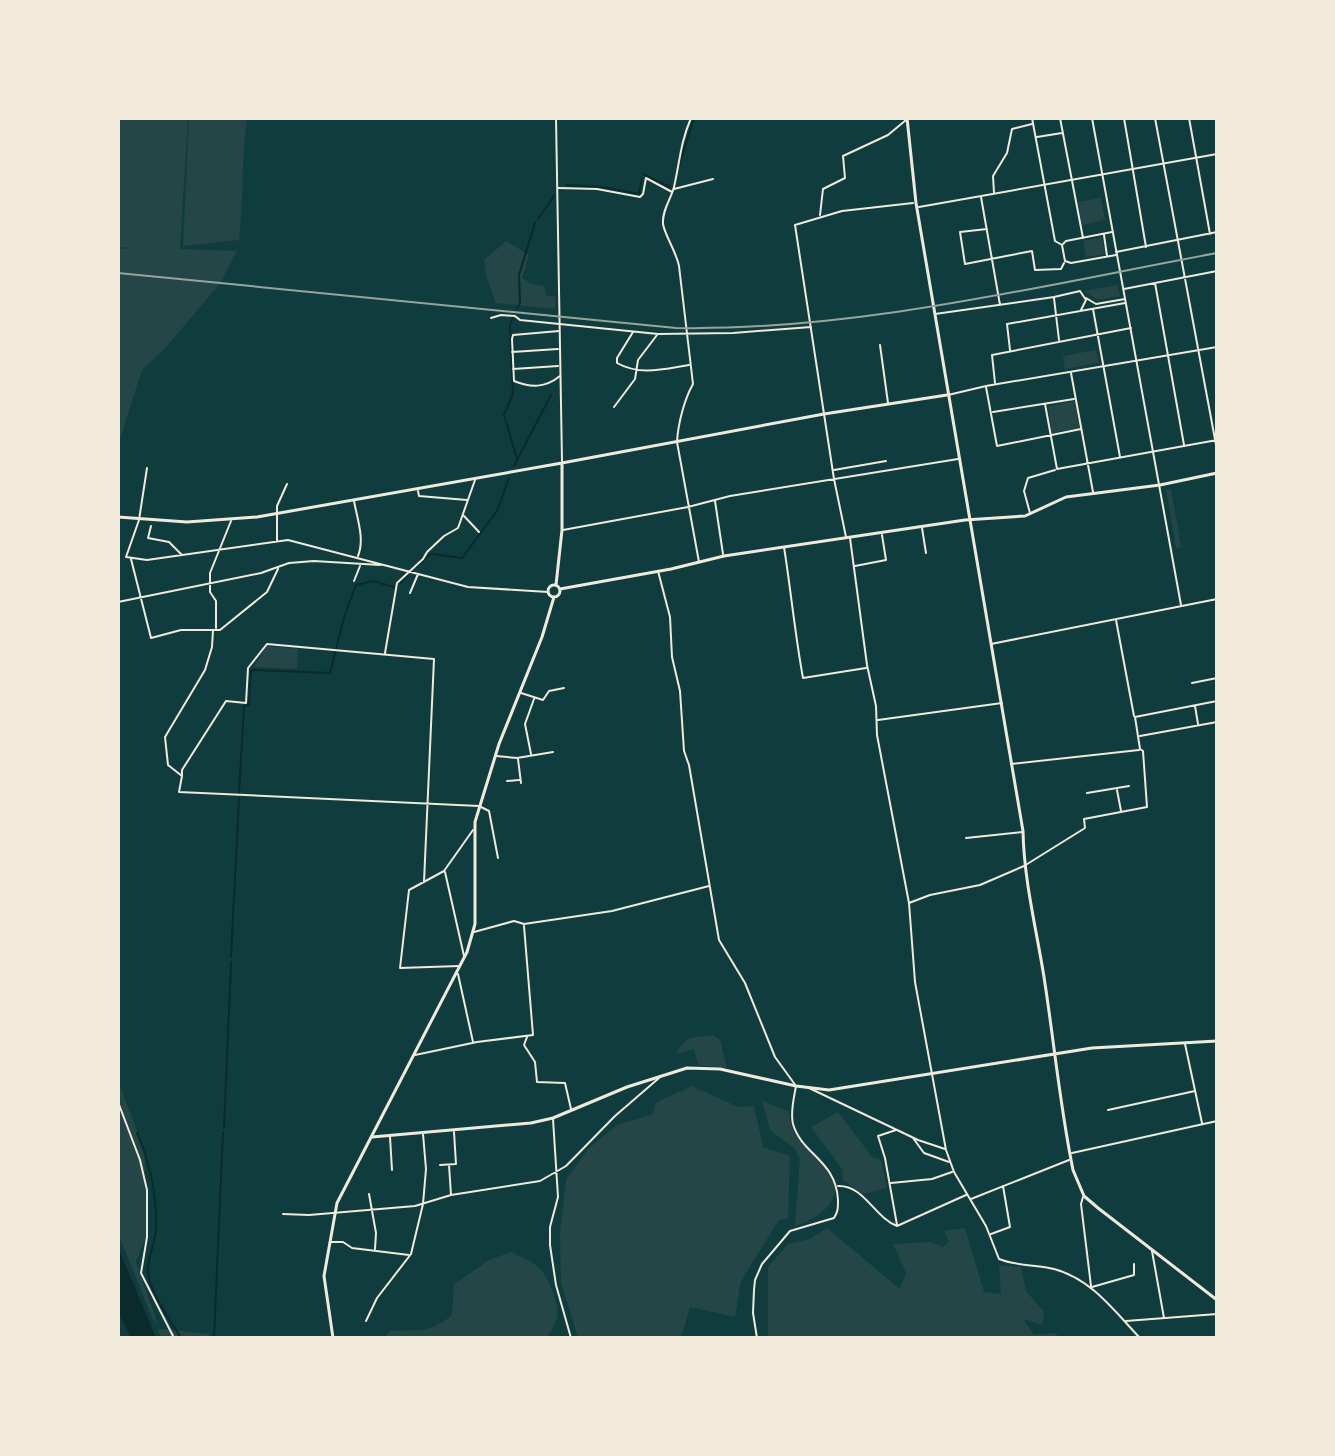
<svg xmlns="http://www.w3.org/2000/svg" width="1335" height="1456" font-family="Roboto,sans-serif">
  <rect width="100%" height="100%" fill="#0f3d3e"/>
  <path fill="#244646" d="M118,118H188L180,249L237,251L221,282L166,347L142,370L118,445V249L132,248L118,247Z
    M189,118H247C241,159 244,199 239,240L183,246Z
    M1101,198L1105,220L1082,225L1078,202Z
    M1102,237L1105,254L1086,257L1083,241Z
    M506,241L529,255L522,278L532,284L544,286L546,295L556,297L555,309L496,303L486,276L484,260Z
    M1118,285L1120,296L1098,300L1084,291Z
    M1096,350L1099,363L1065,369L1063,356Z
    M1075,401L1079,428L1052,433L1048,406Z
    M1171,489L1181,547L1176,548L1166,490Z
    M267,646L298,649L297,669L254,667Z
    M713,1035L720,1040L727,1068L698,1065L694,1049L676,1054C688,1033 691,1039 713,1035Z
    M118,1081L144,1149L147,1227L146,1237L136,1262L158,1325L153,1320L120,1238Z
    M692,1086L738,1107L754,1106L763,1147L790,1156L788,1218L778,1221L741,1281L735,1317L690,1307L681,1338H578L561,1283L560,1232L566,1180L588,1149L617,1125L653,1114L655,1103Z
    M762,1101L788,1111C790,1119 791,1128 796,1135C805,1147 819,1155 827,1167C849,1197 821,1218 795,1226L800,1159L795,1149L770,1130Z
    M838,1112L872,1157L881,1160L887,1188L863,1194L843,1180L842,1169L811,1127Z
    M827,1228L900,1289L906,1273L893,1244L931,1242L943,1247L949,1242L944,1231L965,1228L984,1292L1001,1294L999,1265L1021,1267L1026,1291L1044,1312L1042,1325L1023,1319L1034,1335L1055,1333L1060,1338H768V1267L788,1244L810,1239Z
    M511,1252C535,1263 542,1265 552,1290C560,1314 560,1316 547,1338H383L390,1331C417,1329 430,1334 452,1315L454,1284L489,1260Z
    M162,1329L209,1334V1338H162L157,1330Z"/>
  <path fill="#0a2a2b" d="M118,1247L156,1338H131L118,1311Z"/>
  <g fill="none" stroke-linecap="round" stroke-linejoin="round">
    <path stroke="#0a2a2b" stroke-width="2" d="M679,166L694,118
      M643,174L670,187
      M566,185L602,187L639,194L642,178
      M538,219L554,196
      M517,308L520,303L519,275L535,223
      M513,317L510,325L513,393L504,415L517,459
      M514,466L551,395
      M416,567L431,554L462,558L497,511L509,478
      M400,583L407,575
      M239,794L244,706L249,705L251,670L330,673L345,614L356,585L373,581L394,587
      M231,957L239,798
      M224,1128L231,962
      M137,1133C150,1163 157,1197 156,1229C155,1244 147,1258 148,1272C149,1291 171,1322 181,1338
      M214,1338L223,1133"/>
    <path stroke="#f1e9da" stroke-width="2" d="M691,118C680,144 680,161 674,187C671,199 662,210 663,224C665,236 676,251 679,266L693,384C684,400 678,424 677,442L699,562
      M1032,118L1055,241L1062,245L1065,261L1071,263L1116,255
      M1060,118L1083,238
      M1124,118L1146,247
      M1155,118L1217,450
      M1189,118L1210,234
      M1037,137L1062,133
      M558,188L597,189L640,197L643,194L646,178L672,192
      M674,189L713,179
      M994,193L993,176L1007,153L1012,129L1032,124
      M981,197L1000,305
      M820,215L823,189L845,178L843,156L888,135L906,120
      M987,229L960,232L965,264L1032,251L1035,270L1061,269L1064,263
      M1104,235L1107,256
      M1063,244L1066,241L1112,232
      M1116,252L1217,232
      M1155,283L1184,445
      M1124,289L1217,271
      M1054,298L1059,340
      M1086,298L1096,304L1125,299
      M1093,309L1120,457
      M935,314L1054,297L1080,291L1086,300L1081,310
      M491,318L501,315L515,316L520,320L658,334L733,333L811,327
      M559,331L513,335L512,339L514,381C531,388 545,388 560,376
      M633,332L617,358V363C640,376 664,369 689,365
      M880,345L888,403
      M1010,350L1007,324L1125,303
      M512,352L558,349
      M513,369L558,366
      M1071,373L1093,492
      M995,383L992,355L1131,328
      M986,387L997,446L1081,429
      M1045,404L1057,469L1217,440
      M614,407L635,379L638,360L657,335
      M993,412L1074,399
      M147,468L139,520L126,557L147,560L288,540L468,587L548,592
      M834,470L886,461
      M418,491L419,496L467,500
      M354,501C357,518 365,539 358,556
      M715,501L723,554
      M1030,513L1024,491L1028,478L1055,470
      M464,516L479,532
      M151,526L148,538L169,542L181,554
      M922,528L926,553
      M563,530L688,507L730,496L958,459
      M846,537L834,479L795,225L842,211L913,203
      M850,538L867,665L876,706L877,735L909,903L915,982L946,1150L954,1172L986,1226L999,1259C1016,1266 1037,1265 1054,1269C1092,1279 1115,1312 1140,1338
      M277,541V506L287,484
      M784,547C791,591 795,635 803,678L866,668
      M131,559L151,638L181,630H220L267,592L278,569
      M855,566L886,560L882,535
      M658,571L670,617L672,657L680,691L684,751L689,765L719,940L745,983L775,1057L796,1086C794,1098 790,1112 793,1124C802,1155 836,1160 838,1200C838,1208 838,1212 834,1218L790,1231L762,1264L755,1280L754,1290L753,1313L757,1338
      M354,581L360,566
      M410,593L418,574
      M118,602L261,573L289,563L314,561L380,565
      M1116,620L1134,716
      M216,628V601L210,592V573L231,521
      M213,630L212,647L205,670L165,737L168,765L182,776L179,792L479,806L489,811L498,858
      M385,653L397,583L423,559L427,552L444,536L458,528L475,480
      M1192,683L1217,678
      M521,693L543,700L549,691L564,688
      M1195,706L1198,724
      M878,720L1002,703
      M1140,736L1217,722
      M531,754L525,724L534,699
      M496,756L517,758L553,752
      M518,759L521,783
      M1011,764L1139,750
      M182,776V770L226,701L246,703L248,668L267,644L434,659L424,882
      M507,781L519,780
      M1117,790L1121,811
      M1087,793L1129,786
      M966,838L1022,832
      M445,872L464,956
      M909,903L930,895L980,885L1024,866L1085,828L1084,819L1147,807L1143,751L1140,749L1135,717L1217,701
      M474,932L514,921L524,924L612,911L709,886
      M459,966L400,968L409,890L444,871L473,830
      M458,974L473,1042
      M527,1037L524,1045L535,1062L537,1082L565,1083L571,1109
      M1185,1044L1202,1123
      M415,1055L477,1042L533,1035L524,926
      M809,1088L918,1140L945,1149
      M118,1102L140,1160L147,1190V1237L141,1273L174,1338
      M1108,1110L1195,1091
      M553,1119L558,1197L550,1227V1245L556,1285L571,1338
      M896,1130L878,1136L885,1158L897,1225
      M390,1137L392,1170
      M913,1138L924,1153L949,1162
      M1072,1153L1217,1121
      M440,1165L456,1164L454,1132
      M449,1165L451,1195
      M891,1183L932,1179L952,1172
      M838,1186C864,1185 874,1217 897,1226L966,1195
      M369,1194L376,1233L375,1249
      M1083,1197L1081,1204L1091,1286
      M971,1199L1069,1160
      M283,1214L309,1215L415,1206L451,1195L540,1181L566,1166L615,1116L659,1078
      M991,1234L1010,1227L1003,1186
      M330,1242H343L352,1248L409,1255
      M1152,1251L1164,1318
      M1092,1287L1134,1275V1264
      M366,1321L377,1298L411,1254L423,1204L426,1169L423,1134
      M1126,1321L1217,1314"/>
    <path stroke="#f1e9da" stroke-width="2" d="M556,118L562,461
      M1092,118L1181,605
      M919,207L1217,154
      M948,395L986,386L1217,347
      M991,644L1217,599"/>
    <path stroke="#f1e9da" stroke-width="3" d="M907,118L916,203L1023,831C1024,881 1036,927 1044,977C1054,1041 1060,1107 1073,1170L1084,1196L1098,1208L1217,1300
      M118,517L187,522L257,517L562,463
      M372,1137L531,1123L553,1118L627,1087L687,1068L720,1069L796,1086L829,1090L1092,1048L1217,1041"/>
    <path stroke="#f1e9da" stroke-width="3" d="M548 591a6 6 0 1 1 12 0a6 6 0 1 1-12 0Z
      M556,585L562,530V463L824,414L947,395
      M560,589L671,569L724,556L965,520L1025,516L1066,497L1160,485L1217,473
      M333,1338L324,1276L337,1203L467,952L475,924V822L499,744L542,637L554,597"/>
    <path stroke="#97a49c" stroke-width="2" d="M118,273L676,328C857,331 1039,286 1217,253"/>
  </g>
  <rect width="1335" height="1456" fill="none" stroke="#f1e9da" stroke-width="240"/>
</svg>
